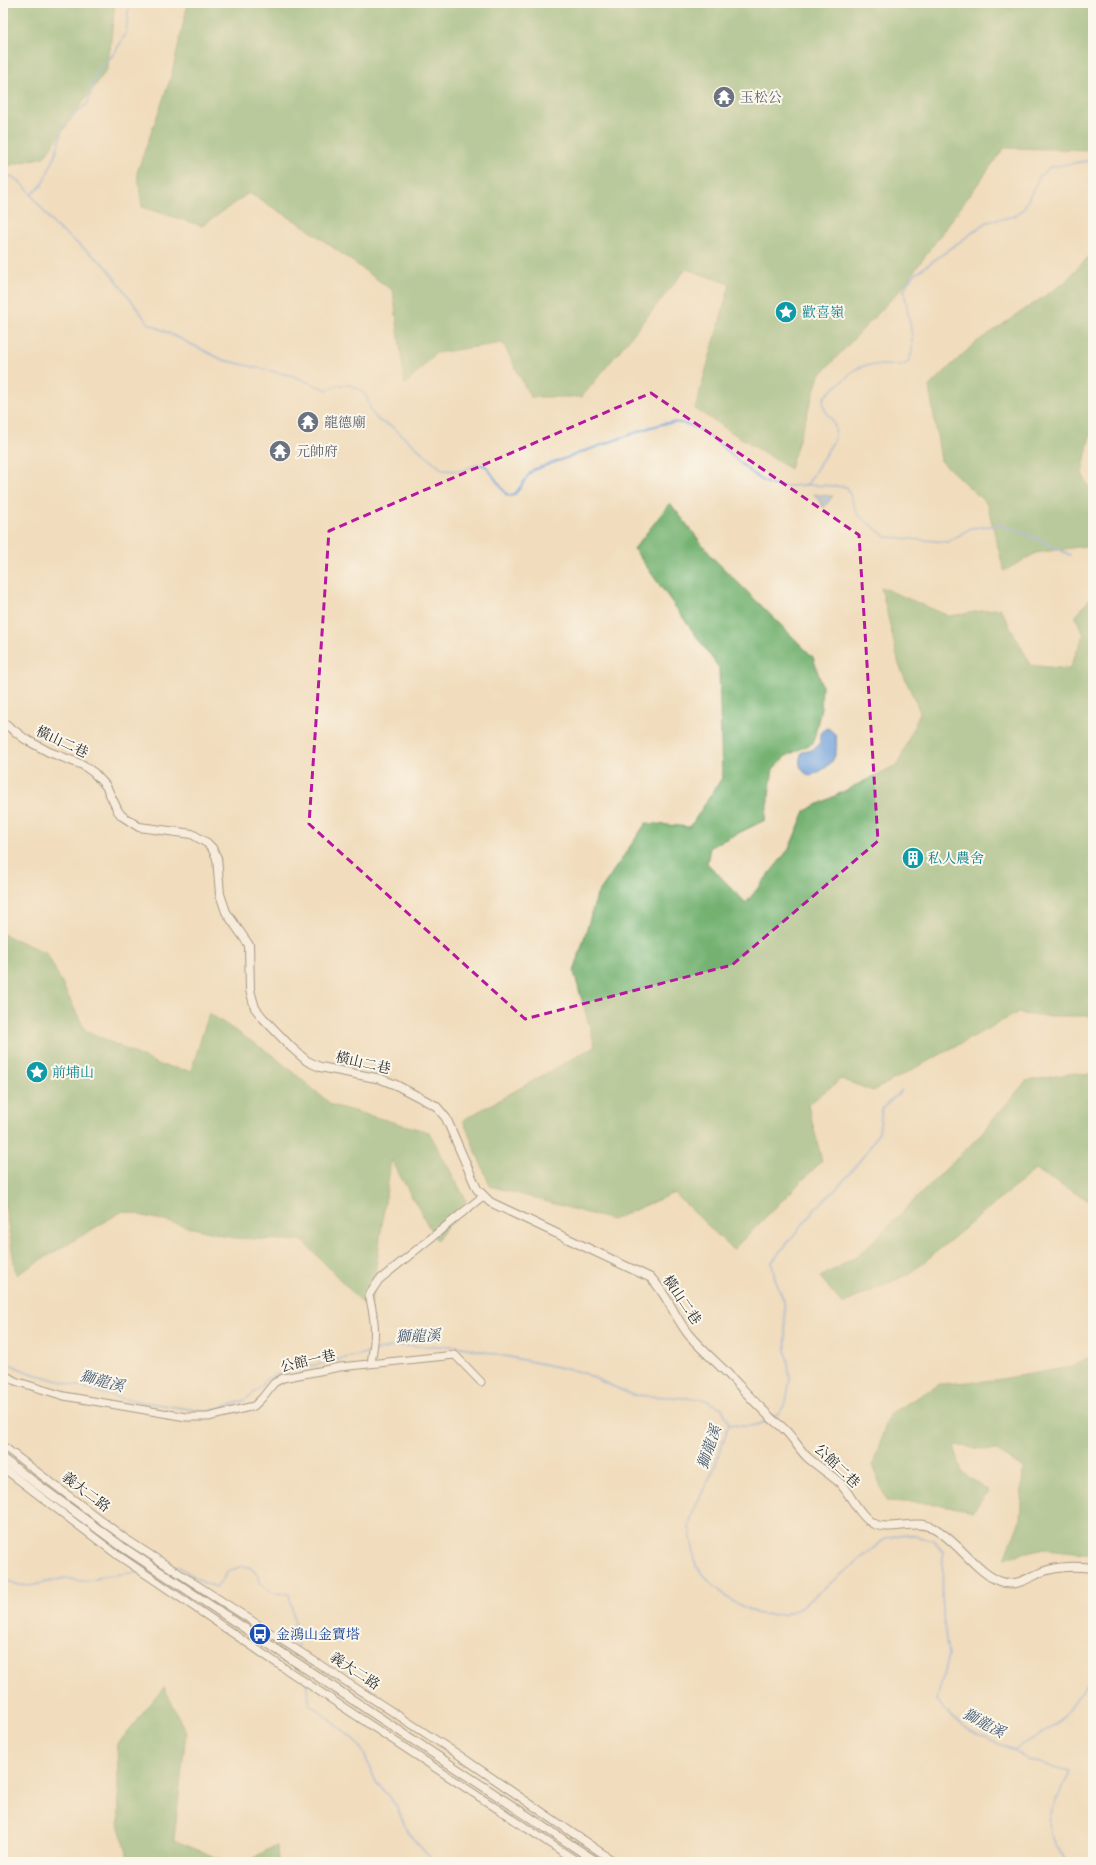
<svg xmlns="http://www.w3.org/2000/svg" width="1096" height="1865" font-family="'IM FELL Great Primer','Noto Serif TC',serif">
  <rect width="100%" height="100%" fill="#fbf7ec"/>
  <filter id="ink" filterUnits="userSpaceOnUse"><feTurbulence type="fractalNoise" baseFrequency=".025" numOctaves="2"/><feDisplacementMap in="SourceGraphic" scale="8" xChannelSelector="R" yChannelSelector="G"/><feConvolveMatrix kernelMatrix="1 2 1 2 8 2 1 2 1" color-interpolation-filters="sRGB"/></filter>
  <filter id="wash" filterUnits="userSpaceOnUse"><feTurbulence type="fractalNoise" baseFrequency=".012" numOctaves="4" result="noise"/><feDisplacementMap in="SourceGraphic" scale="16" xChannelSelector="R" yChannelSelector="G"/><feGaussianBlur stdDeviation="0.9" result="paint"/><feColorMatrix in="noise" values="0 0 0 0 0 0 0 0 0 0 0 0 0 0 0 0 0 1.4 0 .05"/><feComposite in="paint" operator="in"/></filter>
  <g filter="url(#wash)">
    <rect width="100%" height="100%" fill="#f1ddbd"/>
    <path fill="#75b272" stroke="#506e4e" d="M3,3H115L108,68L44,157L3,167Z
      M188,3H1093V150L1004,148L902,288L819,376L790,469L695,409L730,284L686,269L582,397H530L503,343L436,353L405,385L393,291L302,225L249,193L202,226L142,207L137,172L171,77Z
      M1093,254V422L1082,473L1093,497V545L1036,553L1004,571L987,504L941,461L929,386L975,343L1064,283L1086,259Z
      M670,503L713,558L813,657L822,686L821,708L813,743L786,756L773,769L765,820L710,847L707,863L746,903L789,849L805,811L898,764L920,712L899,665L881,587L949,616L1000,608L1031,665L1069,669L1084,635L1075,617L1093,595V1016H1037L1017,1013L873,1091L841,1079L808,1105L822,1161L733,1250L674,1193L612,1220L490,1186L463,1120L595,1046L574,972L597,895L646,823L690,827L722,778L719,668L634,549Z
      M3,934L47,953L85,1030L160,1065L191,1071L209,1013L275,1057L332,1105L429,1132L466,1200L437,1241L391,1160L370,1311L303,1241L234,1238L123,1211L16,1275L3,1194Z
      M1074,1073L1093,1074V1203L1035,1170L911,1273L842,1304L820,1277L858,1256L978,1137L1026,1081Z
      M1093,1355V1554L1045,1549L1005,1558L1020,1519L1023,1469L997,1451L954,1445L962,1472L989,1491L973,1511L936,1504L886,1501L873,1465L889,1414L940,1384L995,1380L1071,1367Z
      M164,1687L186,1733L174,1840L227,1862H129L119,1823L117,1745Z
      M277,1845L278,1862H246L276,1845Z"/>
    <path fill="#72a1db" stroke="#4e6683" d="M814,494L833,496L824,508Z
      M828,728L836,735C839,759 831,767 810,776C800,771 797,763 802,752C831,749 813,731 828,728Z"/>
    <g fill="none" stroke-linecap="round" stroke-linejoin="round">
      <path stroke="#72a1db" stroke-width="2" d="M3,176H10L18,180L28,190L55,226L105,265L148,323L223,360L293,376L327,390L338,385H350L360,390L366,396L372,413L379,421L391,426L443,470L461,471L478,464L486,466L506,494L512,496C522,489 524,478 533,470L651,427C657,426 663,423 669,423C705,417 737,467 765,482C778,489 794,485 808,485C821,485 834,486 847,487L857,514L886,537L948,542L971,528L1000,525L1022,532L1070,555
        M31,195L42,185L55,156L64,124L88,103L97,71L114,54L126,33L129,3
        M807,485L834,440C841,416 819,416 824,397L856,369L866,365H904L909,361L912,352V335L904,290L908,282L914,275L987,222L1015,216L1024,208L1040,176L1050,167L1086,161L1093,162
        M375,1351L396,1346H457L581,1372L632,1395L703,1399L722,1408L729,1424L714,1469L694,1509L689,1526L696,1566L712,1584L732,1601L758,1614L783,1615L800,1608L886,1538L905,1534L933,1540L943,1552L942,1609L948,1655L937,1700C955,1727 984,1739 1014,1750L1058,1723L1093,1676
        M3,1361L27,1372L124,1399L208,1412L245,1400L261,1387L266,1379L276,1374L371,1352
        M773,1416L779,1413L786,1403L790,1378L786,1350L784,1301L775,1279L772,1262L816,1208L839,1186L866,1153L879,1132L882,1109L902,1090
        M729,1424C746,1428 755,1427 770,1419
        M174,1567L178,1566L204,1583L217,1587L228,1571L243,1566L249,1567L259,1576L261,1585L274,1593L289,1594C294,1612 295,1631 298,1649
        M3,1579L19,1585L30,1586L65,1578L80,1581L93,1580L104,1576L140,1572
        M306,1684L310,1704L349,1735L361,1747L376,1782L396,1805L408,1833L434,1862
        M1014,1750L1029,1760L1069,1771V1775C1050,1810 1036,1830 1069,1862"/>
    </g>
  </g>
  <g filter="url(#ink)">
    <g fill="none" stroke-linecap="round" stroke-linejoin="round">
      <g stroke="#494641" stroke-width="9">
        <path id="minor" d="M371,1363C376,1335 376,1323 369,1295L379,1280L483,1196
          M3,1374L15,1381L64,1396L186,1417H208L254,1406L262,1398L274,1383L283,1378L340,1367L455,1355L481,1382
          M3,1446L126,1539L456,1753L615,1862
          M3,1468L116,1554L284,1668L578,1862"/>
      </g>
      <g stroke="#494641" stroke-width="10">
        <path id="tertiary" d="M3,722L25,739L49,752L83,765L94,773L106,786L118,811L122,816L139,827L192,834L207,843L212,848L217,858L220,894L226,912L249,945L250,990L255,1008L263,1018L292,1048L307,1061L320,1067L381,1079L396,1085L436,1106L446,1118L477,1189L490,1202L651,1278C667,1294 675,1318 689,1335C701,1349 715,1361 728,1374C741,1387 754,1402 768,1415C773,1421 781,1425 786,1431C794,1439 799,1449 807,1457C817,1466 829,1473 840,1483C851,1495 858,1514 872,1523C890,1533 913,1518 934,1528C958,1541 977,1574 1002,1582C1018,1588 1033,1574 1048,1570C1062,1566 1078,1566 1093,1568
          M3,1459L121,1546L597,1862"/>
      </g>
      <use href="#minor" stroke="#fff" stroke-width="7"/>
      <use href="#tertiary" stroke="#fff" stroke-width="8"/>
    </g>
  </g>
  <path d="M0 0H1096V1865H0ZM651,393L859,535L878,841L732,965L525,1019L309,824L329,531Z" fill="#f1ddbd" fill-opacity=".55" fill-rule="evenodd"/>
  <path fill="none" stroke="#b5179e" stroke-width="3" stroke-dasharray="8 5" stroke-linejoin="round" d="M651,393L859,535L878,841L732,965L525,1019L309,824L329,531Z"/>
  <defs>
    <g id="temple-disc" transform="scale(1.15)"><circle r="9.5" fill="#6b7280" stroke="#fbf7ec"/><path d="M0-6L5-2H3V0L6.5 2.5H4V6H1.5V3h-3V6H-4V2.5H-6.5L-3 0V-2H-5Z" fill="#fff"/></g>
    <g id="sight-disc" transform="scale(1.15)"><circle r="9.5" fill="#0f9aa8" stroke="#fbf7ec"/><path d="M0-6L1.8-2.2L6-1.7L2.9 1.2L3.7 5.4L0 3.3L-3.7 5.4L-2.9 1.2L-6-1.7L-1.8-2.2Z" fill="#fff"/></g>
    <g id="building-disc" transform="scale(1.15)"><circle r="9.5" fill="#0f9aa8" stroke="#fbf7ec"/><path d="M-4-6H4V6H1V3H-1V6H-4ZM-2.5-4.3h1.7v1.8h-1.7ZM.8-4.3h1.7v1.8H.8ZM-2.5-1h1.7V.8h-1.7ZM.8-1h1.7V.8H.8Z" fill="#fff"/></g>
    <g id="bus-disc" transform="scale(1.15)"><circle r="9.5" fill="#1a4fb4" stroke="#fbf7ec"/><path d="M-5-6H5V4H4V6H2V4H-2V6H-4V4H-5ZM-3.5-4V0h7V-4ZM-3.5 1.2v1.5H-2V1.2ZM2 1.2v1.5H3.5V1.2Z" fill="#fff"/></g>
  </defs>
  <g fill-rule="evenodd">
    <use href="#temple-disc" x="724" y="97"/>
    <use href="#sight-disc" x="786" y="312"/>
    <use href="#temple-disc" x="308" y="422"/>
    <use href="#temple-disc" x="280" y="451"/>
    <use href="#building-disc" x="913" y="858"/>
    <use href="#sight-disc" x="37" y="1072"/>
    <use href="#bus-disc" x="260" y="1634"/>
  </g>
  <g text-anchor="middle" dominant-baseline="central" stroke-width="4" stroke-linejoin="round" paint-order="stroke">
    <g font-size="14" fill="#5b616d" stroke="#fbf7ec" text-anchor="start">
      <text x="740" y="97">玉松公</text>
      <text x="324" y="422">龍德廟</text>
      <text x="296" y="451">元帥府</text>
    </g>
    <g font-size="14" fill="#0d838f" stroke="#fbf7ec" text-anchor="start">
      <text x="802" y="312">歡喜嶺</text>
      <text x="928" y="858">私人農舍</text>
      <text x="52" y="1072">前埔山</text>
    </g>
    <g font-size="14" fill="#2b2b2b" stroke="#fbf7ec">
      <text transform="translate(62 742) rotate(25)">橫山二巷</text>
      <text transform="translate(363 1063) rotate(13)">橫山二巷</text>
      <text transform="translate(682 1300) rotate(56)">橫山二巷</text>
      <text transform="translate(308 1361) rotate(-13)">公館一巷</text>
      <text transform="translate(837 1466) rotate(44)">公館二巷</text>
      <text transform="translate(86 1492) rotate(37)">義大二路</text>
      <text transform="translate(355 1671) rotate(33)">義大二路</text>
    </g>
    <g font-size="14" fill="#164399" stroke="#fbf7ec" text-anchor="start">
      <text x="276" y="1634">金鴻山金寶塔</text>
    </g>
    <g font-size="15" font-style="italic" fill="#475a71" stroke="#fbf7ec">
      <text transform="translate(418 1336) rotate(-2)">獅龍溪</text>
      <text transform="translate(102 1381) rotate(15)">獅龍溪</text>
      <text transform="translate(709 1447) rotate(-71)">獅龍溪</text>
      <text transform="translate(984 1723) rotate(28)">獅龍溪</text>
    </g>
  </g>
  <rect width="1096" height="1865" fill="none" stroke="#fbf7ec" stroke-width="16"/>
</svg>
